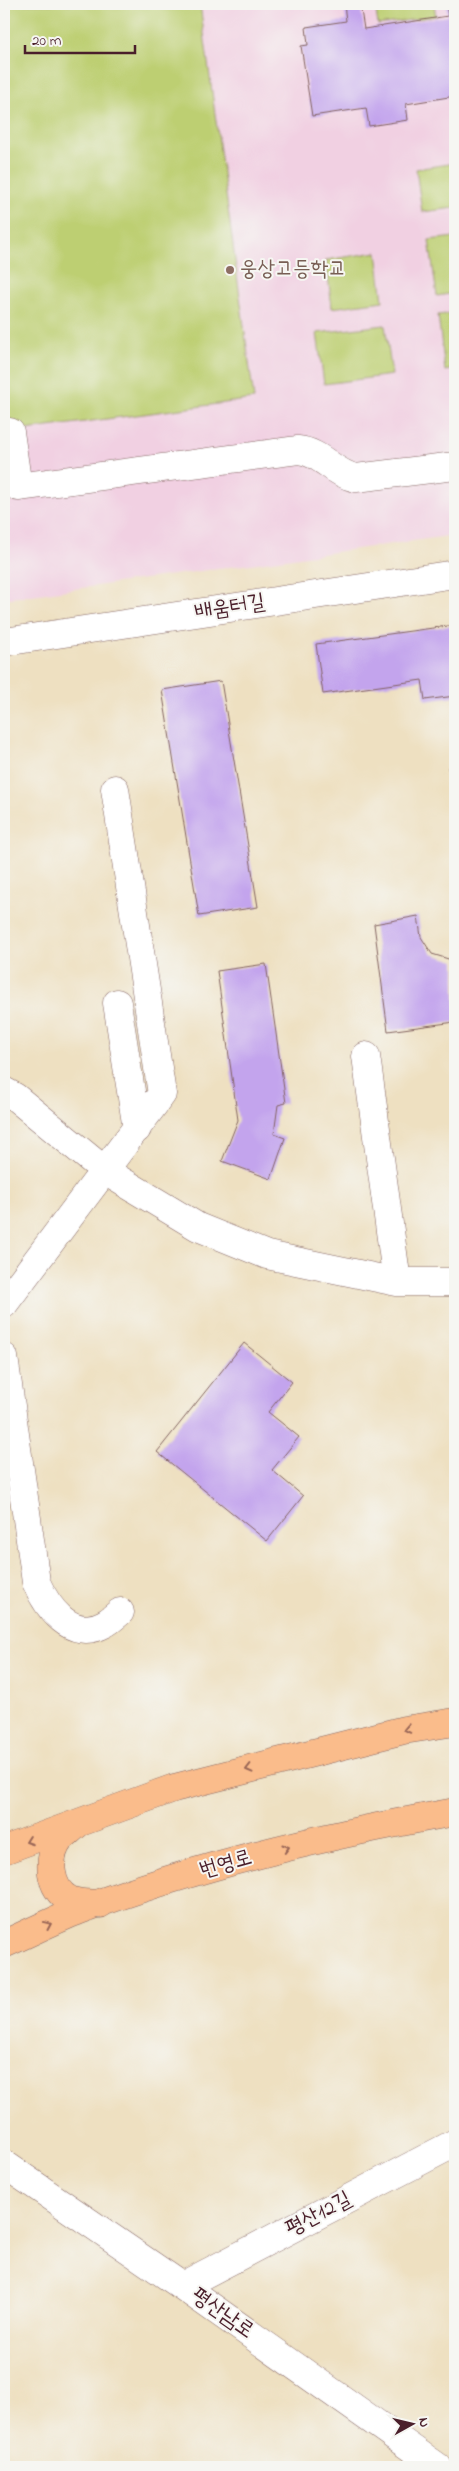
<svg xmlns="http://www.w3.org/2000/svg" width="459" height="2471" font-family="'Indie Flower','Poor Story',sans-serif">
  <rect width="100%" height="100%" fill="#f6f6f2"/>
  <filter id="ink" filterUnits="userSpaceOnUse"><feTurbulence type="fractalNoise" baseFrequency=".02" numOctaves="2"/><feDisplacementMap in="SourceGraphic" scale="10" xChannelSelector="R" yChannelSelector="G"/><feConvolveMatrix kernelMatrix="1 2 1 2 8 2 1 2 1" color-interpolation-filters="sRGB"/></filter>
  <filter id="wash" filterUnits="userSpaceOnUse"><feTurbulence type="fractalNoise" baseFrequency=".0096" numOctaves="4" result="noise"/><feDisplacementMap in="SourceGraphic" scale="20" xChannelSelector="R" yChannelSelector="G"/><feGaussianBlur stdDeviation="1.12" result="paint"/><feColorMatrix in="noise" values="0 0 0 0 0 0 0 0 0 0 0 0 0 0 0 0 0 1.4 0 .05"/><feComposite in="paint" operator="in"/></filter>
  <g filter="url(#wash)">
    <rect width="100%" height="100%" fill="#eee0c1"/>
    <path fill="#f1d0e2" d="M4,4H455V535L4,599Z"/>
    <path fill="#bdcf72" stroke="#84774e" d="M4,4H200L254,399L4,433Z
      M375,4H434L436,16L378,25Z
      M455,163V208L422,212L416,169Z
      M455,237V293L437,296L429,240Z
      M377,252L383,301L332,308L326,260Z
      M455,313V369L445,371L438,315Z
      M385,325L392,375L324,384L317,333Z"/>
    <g id="blocks">
      <path fill="#c3a4ed" d="M344,4H360L364,29L448,16L446,4H455V96L406,104L408,120L369,126L366,108L312,116L301,46L308,45L306,27L346,21Z
        M455,625V696L425,700L422,680L323,694L316,644Z
        M221,681L258,907L199,916L162,690Z
        M455,766V811H454L448,767Z
        M418,916L421,937L432,954L455,961V1022L388,1031L374,924Z
        M266,964L286,1103L278,1105L274,1134L285,1138L271,1179L222,1161L238,1120L217,971Z
        M244,1343L292,1382L268,1412L299,1437L272,1470L303,1496L267,1541L157,1452Z"/>
    </g>
  </g>
  <g filter="url(#ink)">
    <use href="#blocks" fill-opacity="0" stroke="#836360" stroke-width="1"/>
    <g fill="none" stroke-linecap="round" stroke-linejoin="round">
      <g stroke="#836360" stroke-width="29">
        <path id="minor" d="M10,432L18,487L298,450C321,452 334,474 356,478L455,466
          M4,642L455,574
          M117,1003L137,1129
          M366,1056L397,1282
          M4,1091L15,1097L105,1171L198,1227L267,1255L397,1282H455
          M4,1304L162,1094L115,789
          M4,1357L36,1582C47,1607 71,1642 104,1624C110,1621 115,1616 120,1612
          M4,2164L182,2286L438,2467
          M182,2286L455,2143"/>
      </g>
      <g stroke="#836360" stroke-width="29">
        <path id="major" d="M77,1824C72,1829 65,1834 60,1839C46,1857 49,1890 70,1900C79,1904 91,1903 100,1904
          M4,1850L174,1788L404,1730L455,1722
          M4,1944C29,1933 54,1920 80,1910C198,1866 332,1834 455,1812"/>
      </g>
      <use href="#minor" stroke="#fff" stroke-width="28"/>
      <use href="#major" stroke="#fabc8b" stroke-width="28"/>
    </g>
    <defs><path id="oneway-chevron" d="M-2-3.5L2.5 0L-2 3.5" fill="none" stroke-width="1.6" stroke-linecap="round" stroke-linejoin="round" transform="scale(1.25)"/></defs>
    <g stroke="#996656">
      <use href="#oneway-chevron" transform="translate(407 1729) rotate(169)"/>
      <use href="#oneway-chevron" transform="translate(249 1769) rotate(166)"/>
      <use href="#oneway-chevron" transform="translate(29 1841) rotate(160)"/>
      <use href="#oneway-chevron" transform="translate(286 1848) rotate(-16)"/>
      <use href="#oneway-chevron" transform="translate(48 1925) rotate(-24)"/>
    </g>
  </g>
  <circle fill="#8d6e63" stroke="#f6f6f2" stroke-width="2" cx="230" cy="270" r="5"/>
  <g text-anchor="middle" dominant-baseline="central" stroke-width="4" stroke-linejoin="round" paint-order="stroke">
    <g font-size="22" fill="#785e54" stroke="#f6f6f2" text-anchor="start">
      <text x="240" y="270">웅상고등학교</text>
    </g>
    <g font-size="22" fill="#4a1f2b" stroke="#f6f6f2">
      <text transform="translate(230 608) rotate(-9)">배움터길</text>
      <text transform="translate(226 1865) rotate(-16)">번영로</text>
      <text transform="translate(319 2215) rotate(-28)">평산12길</text>
      <text transform="translate(222 2314) rotate(35)">평산남로</text>
    </g>
  </g>
  <rect width="459" height="2471" fill="none" stroke="#f6f6f2" stroke-width="20"/>
  <g transform="translate(412 2424) rotate(82)" stroke="#f6f6f2" stroke-width="4" paint-order="stroke">
  <path d="M0-4L9 19L0 12L-9 19Z" fill="#4a1f2b"/>
  <text y="-8" font-size="14" font-weight="bold" text-anchor="middle" fill="#4a1f2b">N</text>
  </g>
  <path d="M25 45v8h110v-8" fill="none" stroke="#4a1f2b" stroke-width="2.5"/>
  <text x="32" y="45" font-size="15" fill="#4a1f2b" stroke="#f6f6f2" stroke-width="4" paint-order="stroke">20 m</text>
</svg>
